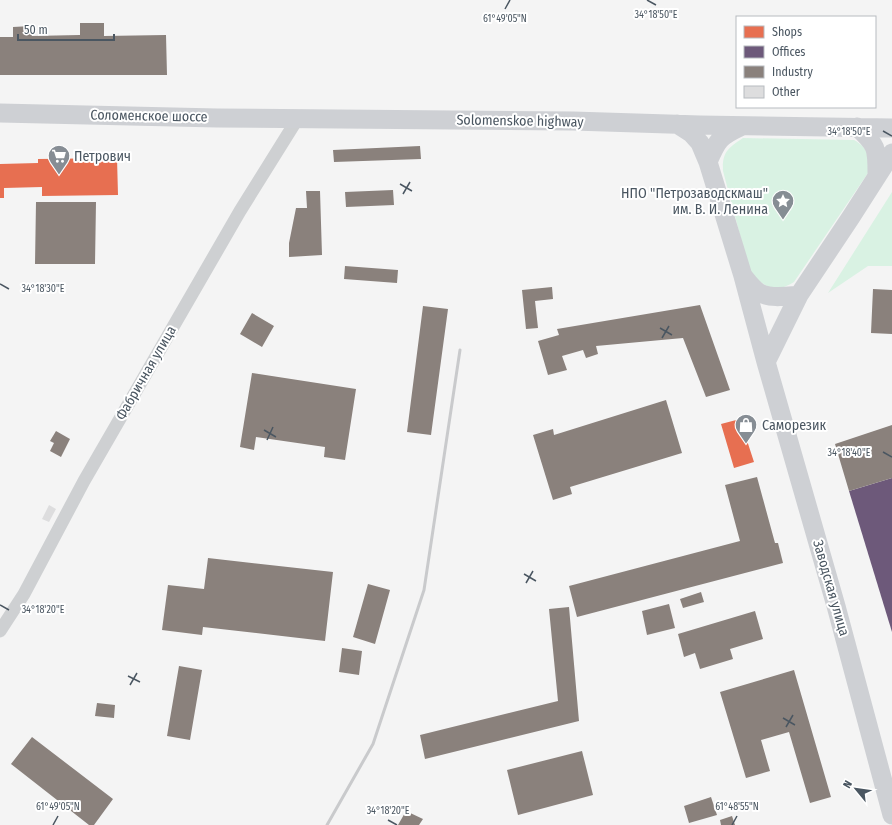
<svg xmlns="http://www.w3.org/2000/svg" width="892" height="825" font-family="'Fira Sans Condensed',sans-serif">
  <rect width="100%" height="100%" fill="#f4f4f4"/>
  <path fill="#d9f2e3" d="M743,138L854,140C870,149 868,156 868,173L794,282C775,294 765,287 750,273L723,171C722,152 728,148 743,138Z
    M892,192V266H868L828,293Z"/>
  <path fill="#e76f51" d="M117,158L118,195L42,196V187L4,188V198H0V164L38,163V159Z
    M740,419L754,462L734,468L721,424Z"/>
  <path fill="#6d597a" d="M892,478V632L849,491Z"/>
  <path fill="#8a817c" d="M80,23H104V36L166,35L167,75H0V37H13V27L31,26L32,36L80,35Z
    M420,146L421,159L334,162L333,150Z
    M393,190L394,205L346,207L345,192Z
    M306,191H320L322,255L289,257V243L296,208H307Z
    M36,202H96L95,264H35Z
    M345,266L398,270L397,283L344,279Z
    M552,287L553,299L535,301L538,328L526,329L522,290Z
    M873,289L892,290V334L871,333Z
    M700,305L730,390L706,397L683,338L596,346L598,354L586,358L583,350L562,356L567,370L548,375L538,341L559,335L557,329Z
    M423,306L448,309L431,435L407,432Z
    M252,313L274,326L262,347L240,334Z
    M252,373L356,389L345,460L324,457L325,447L256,437L254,450L240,447Z
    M666,400L682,453L570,487L572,494L553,500L533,435L553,429L554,435Z
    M892,425V478L849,491L835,444Z
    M56,431L70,439L61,457L50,451L54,443L50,441Z
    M757,477L775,543H778L783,563L577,617L569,586L740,541L725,485Z
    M208,558L333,572L325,641L203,627L202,635L162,630L168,585L204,589Z
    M368,584L390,590L375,644L353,637Z
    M701,592L704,602L683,608L680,599Z
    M669,604L675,628L647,635L642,611Z
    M569,607L579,721L425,759L420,735L558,701L549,609Z
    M755,611L763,639L730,649L733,659L700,669L695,653L684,657L678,634Z
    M342,648L362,651L359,675L339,672Z
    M179,666L202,670L190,740L167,736Z
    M794,670L831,797L810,803L789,732L761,740L770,771L746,778L720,692Z
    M97,703L115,705L114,718L95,716Z
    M32,737L113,799L94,825H89L11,764Z
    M582,751L593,795L518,815L507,770Z
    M711,797L717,815L689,823L684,806Z
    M406,811L423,819L419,825H398Z
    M732,816L735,825H721L720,820Z"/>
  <path fill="#ddddde" d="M49,505L56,509L49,522L42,519Z"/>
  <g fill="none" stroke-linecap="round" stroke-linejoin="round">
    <path stroke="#ced0d2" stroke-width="13" d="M0,631L24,594L84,481L240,211L298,118"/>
    <path stroke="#ced0d4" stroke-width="19" d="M0,113L217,118L573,121L700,125L892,128
      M677,124L691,133L700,143L708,162L743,276L766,362L836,606L892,815
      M857,127C878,146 877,149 877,176
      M708,162C717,140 720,136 742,126
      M744,277C748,282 754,290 760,293C771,299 787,296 799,295
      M766,362L799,295L851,217L892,153"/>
    <path stroke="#c9cacc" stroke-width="3" d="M327,825L373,744L424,590L460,350"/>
  </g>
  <path fill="none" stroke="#4a5661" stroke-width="1.5" d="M647,0L656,5M505,9L510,0M883,131L892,136M400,184L412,191M403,194L410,182M0,284L9,289M660,328L672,335M662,338L669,326M264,430L276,437M267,440L273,427M883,452L892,457M524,574L536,581M526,583L533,571M0,605L9,610M128,676L140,682M130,685L137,673M783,718L795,725M786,727L793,715M388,820L397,825M53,825L58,816M732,825L737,816"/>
  <defs>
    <g id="supermarket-pin" transform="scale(1.15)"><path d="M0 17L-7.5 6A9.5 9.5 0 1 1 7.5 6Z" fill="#868d94" stroke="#fff"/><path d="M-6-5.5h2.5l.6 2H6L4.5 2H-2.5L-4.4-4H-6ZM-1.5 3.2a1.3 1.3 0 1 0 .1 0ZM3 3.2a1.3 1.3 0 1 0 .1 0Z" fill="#fff"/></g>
    <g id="sight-pin" transform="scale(1.15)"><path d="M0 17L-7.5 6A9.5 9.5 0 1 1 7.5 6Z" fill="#868d94" stroke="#fff"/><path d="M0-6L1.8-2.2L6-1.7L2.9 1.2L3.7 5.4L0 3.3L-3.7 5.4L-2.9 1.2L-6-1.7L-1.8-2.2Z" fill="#fff"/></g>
    <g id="shop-pin" transform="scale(1.15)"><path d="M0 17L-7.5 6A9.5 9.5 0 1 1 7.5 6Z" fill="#868d94" stroke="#fff"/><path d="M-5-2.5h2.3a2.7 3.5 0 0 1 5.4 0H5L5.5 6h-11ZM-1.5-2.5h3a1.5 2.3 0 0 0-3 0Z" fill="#fff"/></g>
  </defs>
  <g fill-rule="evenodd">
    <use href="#supermarket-pin" x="59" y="156"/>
    <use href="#sight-pin" x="783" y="201"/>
    <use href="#shop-pin" x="746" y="425"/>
  </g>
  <g text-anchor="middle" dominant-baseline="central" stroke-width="4" stroke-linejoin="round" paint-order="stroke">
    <g font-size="14" fill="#4a5661" stroke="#fff">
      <text transform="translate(149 116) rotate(1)">Соломенское шоссе</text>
      <text transform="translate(520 121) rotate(1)">Solomenskoe highway</text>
      <text transform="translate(146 373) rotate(-60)">Фабричная улица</text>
      <text transform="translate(831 588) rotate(74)">Заводская улица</text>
    </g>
    <g font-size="14" fill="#4a5661" stroke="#fff" text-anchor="start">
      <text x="74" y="156">Петрович</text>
      <text x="768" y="193" text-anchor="end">НПО "Петрозаводскмаш"<tspan x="768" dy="16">им. В. И. Ленина</tspan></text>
      <text x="762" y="425">Саморезик</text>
    </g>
  </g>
  <g font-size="10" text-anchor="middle" fill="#4a5661" stroke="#fff" stroke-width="4" stroke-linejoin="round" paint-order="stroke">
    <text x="656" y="18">34°18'50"E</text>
    <text x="505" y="22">61°49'05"N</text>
    <text x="849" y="135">34°18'50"E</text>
    <text x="43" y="292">34°18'30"E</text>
    <text x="849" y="456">34°18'40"E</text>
    <text x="43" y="613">34°18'20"E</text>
    <text x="58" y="810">61°49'05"N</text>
    <text x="737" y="810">61°48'55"N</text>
    <text x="388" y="814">34°18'20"E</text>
  </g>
  <rect x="736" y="16" width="140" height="92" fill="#ffffff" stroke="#b7bbc0"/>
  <rect x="744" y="26" width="20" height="12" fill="#e76f51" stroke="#b7bbc0"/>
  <text x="772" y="36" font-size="12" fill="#4a5661">Shops</text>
  <rect x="744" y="46" width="20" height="12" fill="#6d597a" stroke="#b7bbc0"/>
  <text x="772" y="56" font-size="12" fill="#4a5661">Offices</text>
  <rect x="744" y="66" width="20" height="12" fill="#8a817c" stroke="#b7bbc0"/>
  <text x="772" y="76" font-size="12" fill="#4a5661">Industry</text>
  <rect x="744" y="86" width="20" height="12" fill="#ddddde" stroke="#b7bbc0"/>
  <text x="772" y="96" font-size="12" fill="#4a5661">Other</text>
  <g transform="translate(856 789) rotate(299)" stroke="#ffffff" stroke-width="3" paint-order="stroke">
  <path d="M0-3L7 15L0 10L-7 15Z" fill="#4a5661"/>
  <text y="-6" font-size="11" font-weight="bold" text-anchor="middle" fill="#4a5661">N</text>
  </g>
  <path d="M18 34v6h96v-6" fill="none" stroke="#4a5661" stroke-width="2"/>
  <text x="24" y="34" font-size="12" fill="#4a5661" stroke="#ffffff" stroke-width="3" paint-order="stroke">50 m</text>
</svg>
